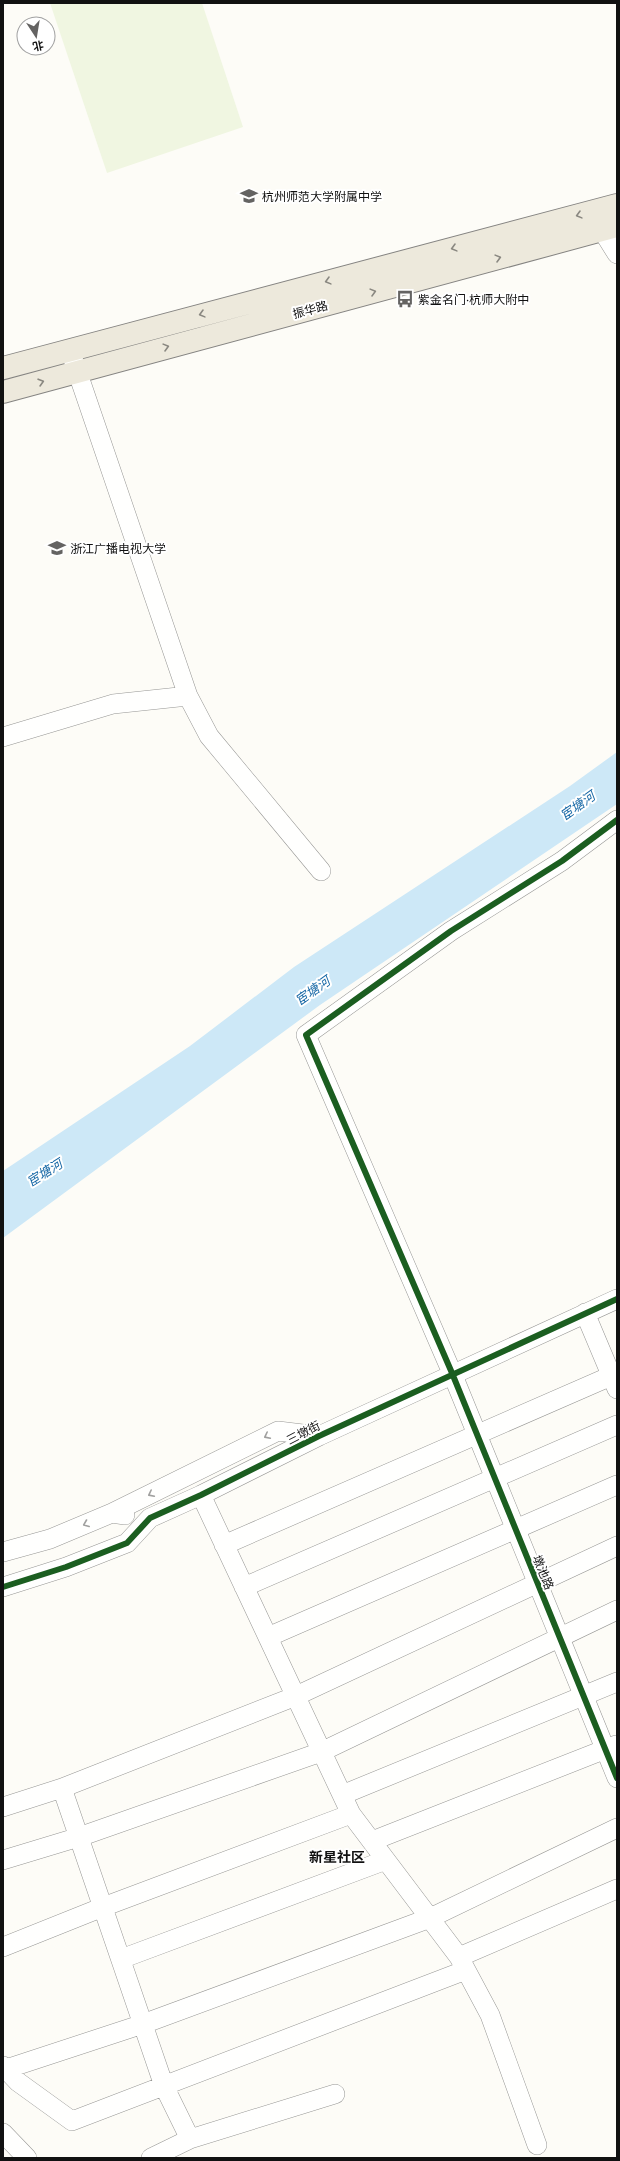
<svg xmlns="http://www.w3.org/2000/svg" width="620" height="2161" font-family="'Playfair Display','Noto Sans SC',serif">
  <rect width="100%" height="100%" fill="#fdfcf7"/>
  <path fill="#f0f6e1" d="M50,3H202L243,127L107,173Z"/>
  <path fill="#cde8f7" d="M617,752V804L320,1005L3,1238V1171L190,1046L294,967L570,786Z"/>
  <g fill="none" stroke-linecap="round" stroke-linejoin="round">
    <g stroke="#979795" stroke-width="20">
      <path id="minor" d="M602,230L617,254
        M73,359L188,696L209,736L321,871
        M3,737L113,704L188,696
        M617,820L562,861L451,931L306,1035L452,1373L617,1778
        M585,1313L617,1389
        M201,1495L351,1814L459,1957L490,2015L537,2145
        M112,1513L278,1431L319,1436
        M224,1545L611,1376
        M3,1552L50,1539L112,1513L125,1515
        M3,1587L66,1567L127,1543L150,1518L201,1495L319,1436L617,1299
        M244,1587L617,1425
        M268,1637L617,1485
        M62,1788L164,2086L190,2139
        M342,1795L617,1682
        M3,1807L62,1788L296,1696L617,1546
        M372,1841L616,1745
        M3,1860L79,1837L321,1752L617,1610
        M3,1947L103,1907L351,1814
        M459,1957L617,1889
        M121,1959L386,1860
        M3,2066L18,2082L72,2121L466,1970
        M6,2069L143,2024L430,1918L617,1828
        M3,2133L27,2158
        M151,2158L190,2139L335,2094"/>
    </g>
    <g stroke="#858482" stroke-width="24">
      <path id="major" d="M3,368L617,205
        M3,392L617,226"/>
    </g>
    <use href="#minor" stroke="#fffffe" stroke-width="19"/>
    <use href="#major" stroke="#ede9dc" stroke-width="22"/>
    <g stroke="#fff" stroke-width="8">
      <path id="cycleway" d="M617,820L562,861L451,931L306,1035L452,1373L617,1778
        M3,1587L66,1567L127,1543L150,1518L201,1495L319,1436L617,1299"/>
    </g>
    <use href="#cycleway" stroke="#1b5e20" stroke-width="6"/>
  </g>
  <defs><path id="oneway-chevron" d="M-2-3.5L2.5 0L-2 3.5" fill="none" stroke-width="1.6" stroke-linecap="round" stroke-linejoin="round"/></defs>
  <g stroke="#8a8881">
    <use href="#oneway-chevron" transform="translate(579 215) rotate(165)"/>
    <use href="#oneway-chevron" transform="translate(454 248) rotate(165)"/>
    <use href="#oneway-chevron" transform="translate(498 258) rotate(-15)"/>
    <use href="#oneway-chevron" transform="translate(328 281) rotate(165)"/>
    <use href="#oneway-chevron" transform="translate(373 292) rotate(-15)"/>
    <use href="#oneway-chevron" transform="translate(202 314) rotate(165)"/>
    <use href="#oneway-chevron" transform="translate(166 347) rotate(-15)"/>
    <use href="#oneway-chevron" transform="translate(41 382) rotate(-16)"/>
  </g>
  <g stroke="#a0a09f">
    <use href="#oneway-chevron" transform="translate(267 1436) rotate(153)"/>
    <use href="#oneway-chevron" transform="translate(151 1494) rotate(153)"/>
    <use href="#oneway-chevron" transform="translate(86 1524) rotate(158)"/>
  </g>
  <defs>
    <g id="school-bare" transform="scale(1.38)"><path d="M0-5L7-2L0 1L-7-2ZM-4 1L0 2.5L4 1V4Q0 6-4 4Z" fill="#646362" stroke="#fff" stroke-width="2.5" paint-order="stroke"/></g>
    <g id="bus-bare" transform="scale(1.38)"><path d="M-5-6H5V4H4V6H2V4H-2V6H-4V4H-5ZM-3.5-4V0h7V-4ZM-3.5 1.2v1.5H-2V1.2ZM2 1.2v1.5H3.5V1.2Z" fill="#646362" stroke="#fff" stroke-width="2.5" paint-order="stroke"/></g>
  </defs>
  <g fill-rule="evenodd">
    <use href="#school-bare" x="249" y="196"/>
    <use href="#bus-bare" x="405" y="299"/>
    <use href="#school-bare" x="57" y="548"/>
  </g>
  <g text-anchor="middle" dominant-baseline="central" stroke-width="4" stroke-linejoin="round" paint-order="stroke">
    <g font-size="12" fill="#111" stroke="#fff" text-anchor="start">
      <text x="262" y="196">杭州师范大学附属中学</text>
      <text x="418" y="299">紫金名门·杭师大附中</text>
      <text x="70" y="548">浙江广播电视大学</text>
    </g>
    <g font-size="12" fill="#111" stroke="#fff">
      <text transform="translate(310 309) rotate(-15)">振华路</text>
      <text transform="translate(303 1432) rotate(-27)">三墩街</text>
      <text transform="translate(544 1572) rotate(68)">墩池路</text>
    </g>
    <g font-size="13" font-style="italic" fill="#1768a6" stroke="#fff">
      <text transform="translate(577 805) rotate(-35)">宦塘河</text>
      <text transform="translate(312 990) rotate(-35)">宦塘河</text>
      <text transform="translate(44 1172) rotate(-32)">宦塘河</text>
    </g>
    <g font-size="14" font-weight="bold" fill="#111" stroke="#fff">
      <text x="337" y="1856">新星社区</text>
    </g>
  </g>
  <rect width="620" height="2161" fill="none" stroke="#111111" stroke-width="8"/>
  <g transform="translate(36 36) rotate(168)"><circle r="19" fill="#ffffff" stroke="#a0a0a0"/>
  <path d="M0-3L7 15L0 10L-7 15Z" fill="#646362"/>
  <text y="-6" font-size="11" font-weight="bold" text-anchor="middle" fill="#111111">北</text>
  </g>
</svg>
